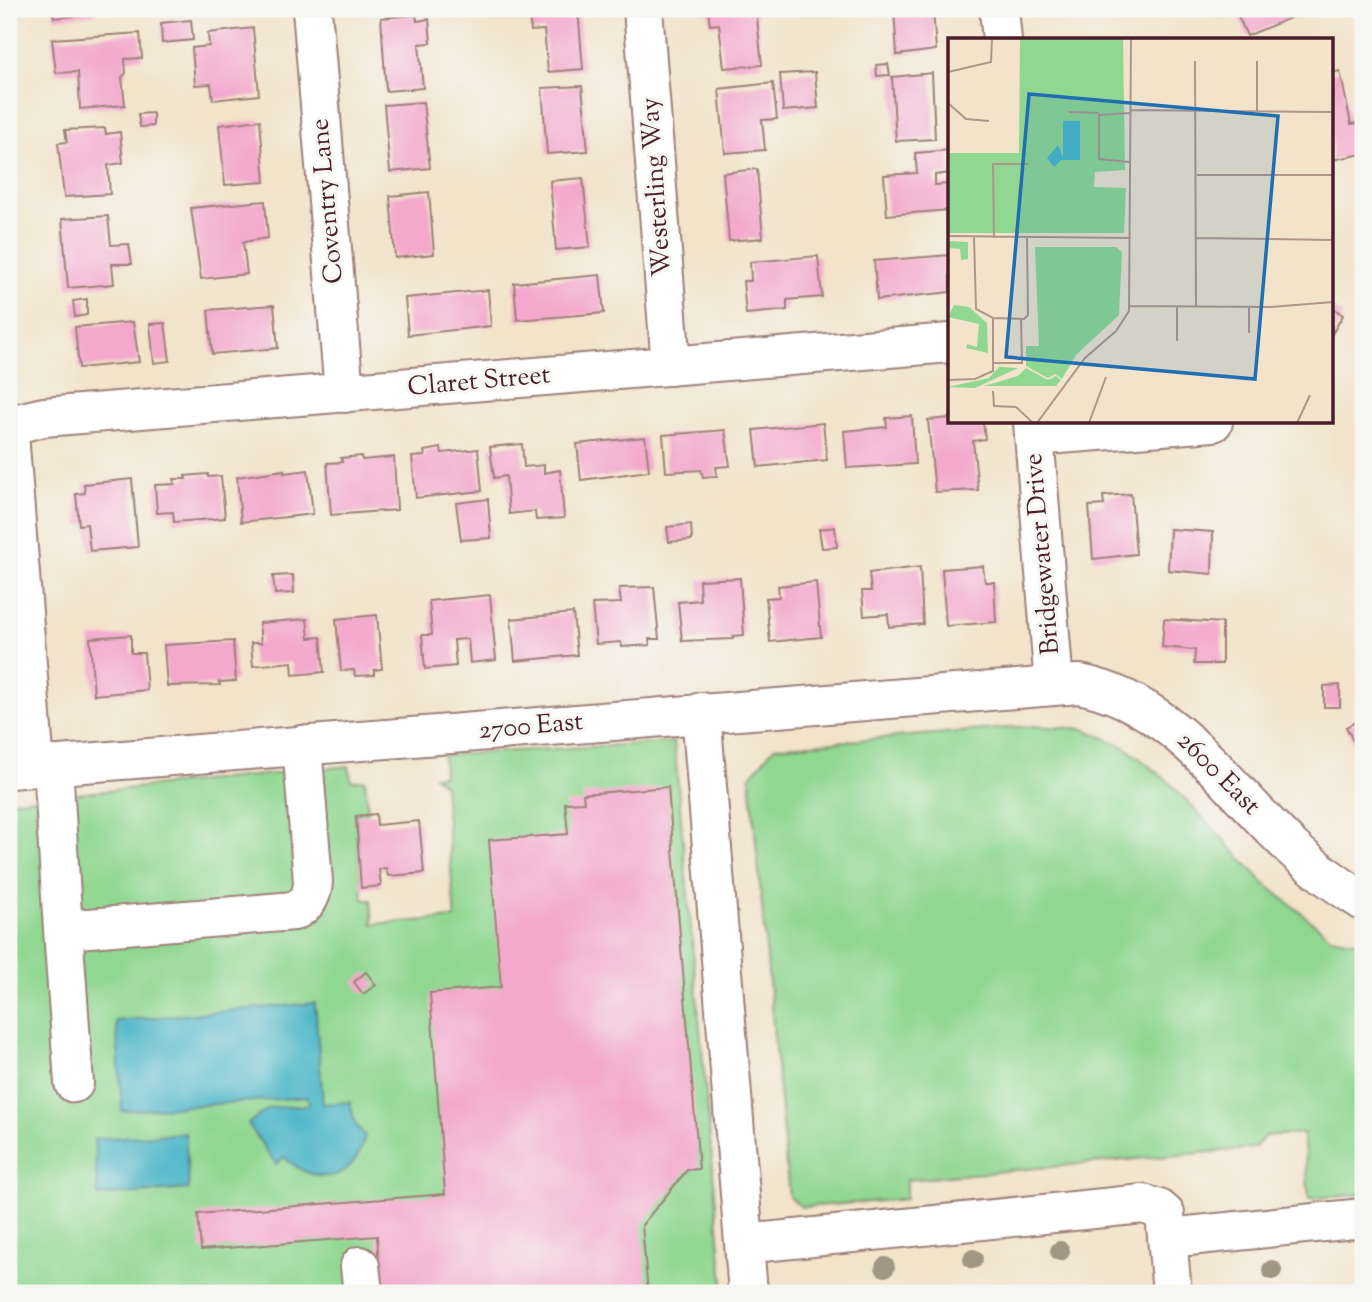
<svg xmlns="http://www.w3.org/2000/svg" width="1372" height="1302" font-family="'Sorts Mill Goudy',serif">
  <rect width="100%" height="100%" fill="#f6f6f2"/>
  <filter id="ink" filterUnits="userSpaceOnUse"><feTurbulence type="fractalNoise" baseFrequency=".0143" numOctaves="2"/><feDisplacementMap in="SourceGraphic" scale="14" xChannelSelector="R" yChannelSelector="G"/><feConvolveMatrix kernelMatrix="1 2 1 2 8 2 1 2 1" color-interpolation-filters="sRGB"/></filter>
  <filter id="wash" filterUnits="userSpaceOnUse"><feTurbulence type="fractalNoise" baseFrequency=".00686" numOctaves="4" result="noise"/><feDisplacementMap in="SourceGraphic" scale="28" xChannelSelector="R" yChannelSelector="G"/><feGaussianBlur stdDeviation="1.57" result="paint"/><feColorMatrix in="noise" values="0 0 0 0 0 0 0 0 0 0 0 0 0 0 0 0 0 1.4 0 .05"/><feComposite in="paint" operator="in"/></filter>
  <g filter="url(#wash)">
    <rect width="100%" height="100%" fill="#f2e3ca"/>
    <path fill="#90d791" stroke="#6d7b5e" stroke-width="2" d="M1032,726L1084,729L1125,747L1169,782L1264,883L1331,937L1363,943V1194L1309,1199L1303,1133L1265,1136L1254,1148L906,1180V1199L802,1207L789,1197L750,777L774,747Z
      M674,742L724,1293H9V801L349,766L351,781L365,780L368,812L355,814L363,900H371L373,924L455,918L444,785L434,776L444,775L443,755Z"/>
    <path fill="#4ab5c7" stroke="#4a6a79" stroke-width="2" d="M315,1003L323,1104L350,1102L355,1124L365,1136C354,1182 317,1188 284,1157L276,1164L248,1124L269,1108L309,1105L308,1097L122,1111L116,1021Z
      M185,1133L189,1189L98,1196L94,1139Z"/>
    <g id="blocks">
      <path fill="#f3a8cc" d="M53,9H97V14L54,18Z
        M541,9H578L583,69L548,72L544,30L531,31L529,15L542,14Z
        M708,9H756L762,65L724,68L719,24L710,25Z
        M894,9H933L936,50L897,55Z
        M1235,9H1286L1290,18L1247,36Z
        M416,15L417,21L429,19L431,43L419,44L423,88L386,91L381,18Z
        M191,20L193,40L162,43L161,23Z
        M253,28L259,95L213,100L211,84L195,85L192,48L209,46L208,33Z
        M140,33L142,58L125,59L126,73L122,77L125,105L80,109L78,72L56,73L52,39Z
        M888,64L890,75L877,76L876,65Z
        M1340,71L1351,124L1363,122V154L1332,160V73Z
        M815,72L818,108L783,111L780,74Z
        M932,73L935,139L896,141L892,77Z
        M773,83L777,119L762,120L765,150L725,153L719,89Z
        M582,86L588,151L547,154L542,88Z
        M423,102L430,168L390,172L384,105Z
        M153,113V126L140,127L138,114Z
        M260,120L265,182L225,185L219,125Z
        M105,128L106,134L120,132L123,163L108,165L110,194L64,197L58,143L67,142L65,130Z
        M950,150V173L935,175V185L950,184V210L887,215L884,175L917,173L915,153Z
        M757,169L763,238L729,241L723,173Z
        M583,178L590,247L556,250L550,181Z
        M429,192L434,254L395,258L390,196Z
        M265,201L268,238L243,242L247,274L201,279L191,208Z
        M108,216L111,245L129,244L132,264H112L114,284L68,288L62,219Z
        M950,255V292L877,300L874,261Z
        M818,256L822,297L787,300V310L746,314L743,281H751L750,262Z
        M600,275L604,313L517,320L514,283Z
        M488,290L491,326L408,335L405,298Z
        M87,299V315L75,317L73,301Z
        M274,305L278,348L212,354L208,310Z
        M1332,307L1343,315L1332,334Z
        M133,322L139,362L79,368L75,327Z
        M165,323L170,361L154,363L150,324Z
        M912,416L915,464L847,468L844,431L887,427L886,418Z
        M950,418V422H983L985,439L973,441L978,490L935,492L928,420Z
        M823,423L827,460L758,467L754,430Z
        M725,430L730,466L716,467L717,476L703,477L701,470L666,472L663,435Z
        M645,437L649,471L581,480L577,444Z
        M522,444L524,467L544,465V473L560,470L564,518L536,520L535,511L509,514L506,476L494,478L490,447Z
        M441,448L442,453L478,449L482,491L416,498L412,457L425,456L424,451Z
        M361,456L362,460L394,457L397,510L331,515L327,463L342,462L341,458Z
        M284,470V473L308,470L313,514L241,522L237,477Z
        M208,474V477L221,476L225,518L174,522L173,512L157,513L155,485L175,484L174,479H186L185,476Z
        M132,479L138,547L90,551L87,524L79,525L76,494L85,493L84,484Z
        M1131,494L1136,554L1093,559L1089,506L1104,505L1103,496Z
        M488,499L491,538L461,540L456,503Z
        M691,524L692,540L669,542L667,527Z
        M835,527L837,547L822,548L819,529Z
        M1170,529L1213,532L1212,574L1168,570Z
        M983,566L985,582H994L996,622L946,626L942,569Z
        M920,567L923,624L889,627L888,614L864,616L862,591H871L869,573Z
        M293,575L294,593L275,594L273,576Z
        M740,578L744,635L733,636V639L682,641L678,602L700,600L699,580Z
        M816,582L821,637L770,642L766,598L779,597L778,586Z
        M654,587L659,639H649L650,645L622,647L621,642L596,644L592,604L621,603L619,588Z
        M490,595L496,660L470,663L468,639L454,640L456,666L425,669L422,635H432L429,601Z
        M573,613L577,655L515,661L511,619Z
        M377,615L382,669L374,670V675L355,676L354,670L341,671L336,619Z
        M307,619L309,638L321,637L324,672L293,675L292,662L253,666L251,643H261L259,623Z
        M1164,619L1222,623V664H1194L1195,650L1162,647Z
        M131,635V653H144L147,690L94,695L90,638Z
        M233,641L236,681L219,682L220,685L167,686L164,645Z
        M1340,685V707H1324V686Z
        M1363,718V760L1346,727Z
        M668,787L699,1169L687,1170L642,1225L648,1293H381L377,1236L201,1250L198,1214L445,1194L430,993L501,987L489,840L568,834L565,803L584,802L583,794Z
        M376,814L377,825L419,821L424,873L388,876L386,868L379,869L381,886L361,888L356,816Z
        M366,972L376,985L363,994L354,982Z"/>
    </g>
  </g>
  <g filter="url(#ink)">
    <use href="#blocks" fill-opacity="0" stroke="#9e817a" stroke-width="2"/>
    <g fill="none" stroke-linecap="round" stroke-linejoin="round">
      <g stroke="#9e817a" stroke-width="42">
        <path id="minor" d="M312,9L344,393
          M643,9L671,366
          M999,9L1002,40
          M1033,422L1054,685
          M9,425L44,417L950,343
          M9,433L35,767
          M1034,436L1213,422
          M701,712L748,1293
          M53,765L63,930L77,929L294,911C307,905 312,896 313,882L302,745
          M9,769L1079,684C1170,701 1224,783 1286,842C1309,865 1336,884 1363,901
          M63,930L74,1083
          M1169,1238L1363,1218
          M744,1244L1143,1204L1159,1209L1165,1214L1172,1293
          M360,1266L363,1293"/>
      </g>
      <use href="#minor" stroke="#fff" stroke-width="38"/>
    </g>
    <g fill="#a19584">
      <circle cx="1060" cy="1251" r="10"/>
      <circle cx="973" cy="1259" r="10"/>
      <circle cx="885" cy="1267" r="10"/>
      <circle cx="1272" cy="1270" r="10"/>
    </g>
  </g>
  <g text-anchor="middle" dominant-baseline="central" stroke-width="6" stroke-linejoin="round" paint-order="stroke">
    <g font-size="26" fill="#4a1f2b" stroke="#f6f6f2">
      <text transform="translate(657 187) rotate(-94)">Westerling Way</text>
      <text transform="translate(328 201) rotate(-95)">Coventry Lane</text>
      <text transform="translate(479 382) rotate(-5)">Claret Street</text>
      <text transform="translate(1043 554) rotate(-95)">Bridgewater Drive</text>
      <text transform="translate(531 727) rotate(-5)">2700 East</text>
      <text transform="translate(1218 774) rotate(45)">2600 East</text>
    </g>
  </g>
  <g transform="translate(948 38)">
    <rect width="385" height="385" fill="#f2e3ca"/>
    <path d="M72,0H175L177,132L147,134L146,149L178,150L176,195H0V115H71ZM0,203L20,204V221L13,222L12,211L0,210ZM87,209H168L174,214L171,277L128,317L114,341L107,336L100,340L78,328V308H91ZM6,267L21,269L39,285L40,315L18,310L19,306L29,309L31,286L0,279ZM51,329L70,330L27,350L0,349L41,340ZM78,330L100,342L108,338L113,342L108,348H36L70,338Z" fill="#90d791"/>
    <path d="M115,83H132V122H113L106,129L99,120L110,107L115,119Z" fill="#4ab5c7"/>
    <path fill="none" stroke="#af958a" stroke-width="2" d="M247,23L248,269M0,34L43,24L44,0M0,65L18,81L41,83M182,72L385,74M309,73V23M121,74L151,75M182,124L151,121V77L182,75M249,137H385M0,198L182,200M26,199L28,271L45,280L76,281L80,277L79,200M46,200L45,126H81M248,200L385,202M181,268L323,269L385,264M301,295V269M229,303V269M46,325H74L73,281M0,342L27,341L45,333V280M45,353L46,368L68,369L85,385M89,385L137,320L168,293L181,273L183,0M141,385L158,339M349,385L362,357"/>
    <path fill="#1f6fb2" fill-opacity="0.15" stroke="#1f6fb2" stroke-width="3.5" d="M81,56L330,78L307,341L58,319Z"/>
    <rect width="385" height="385" fill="none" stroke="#4a1f2b" stroke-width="3.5"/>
  </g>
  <rect width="1372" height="1302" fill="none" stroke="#f6f6f2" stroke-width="35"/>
</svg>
